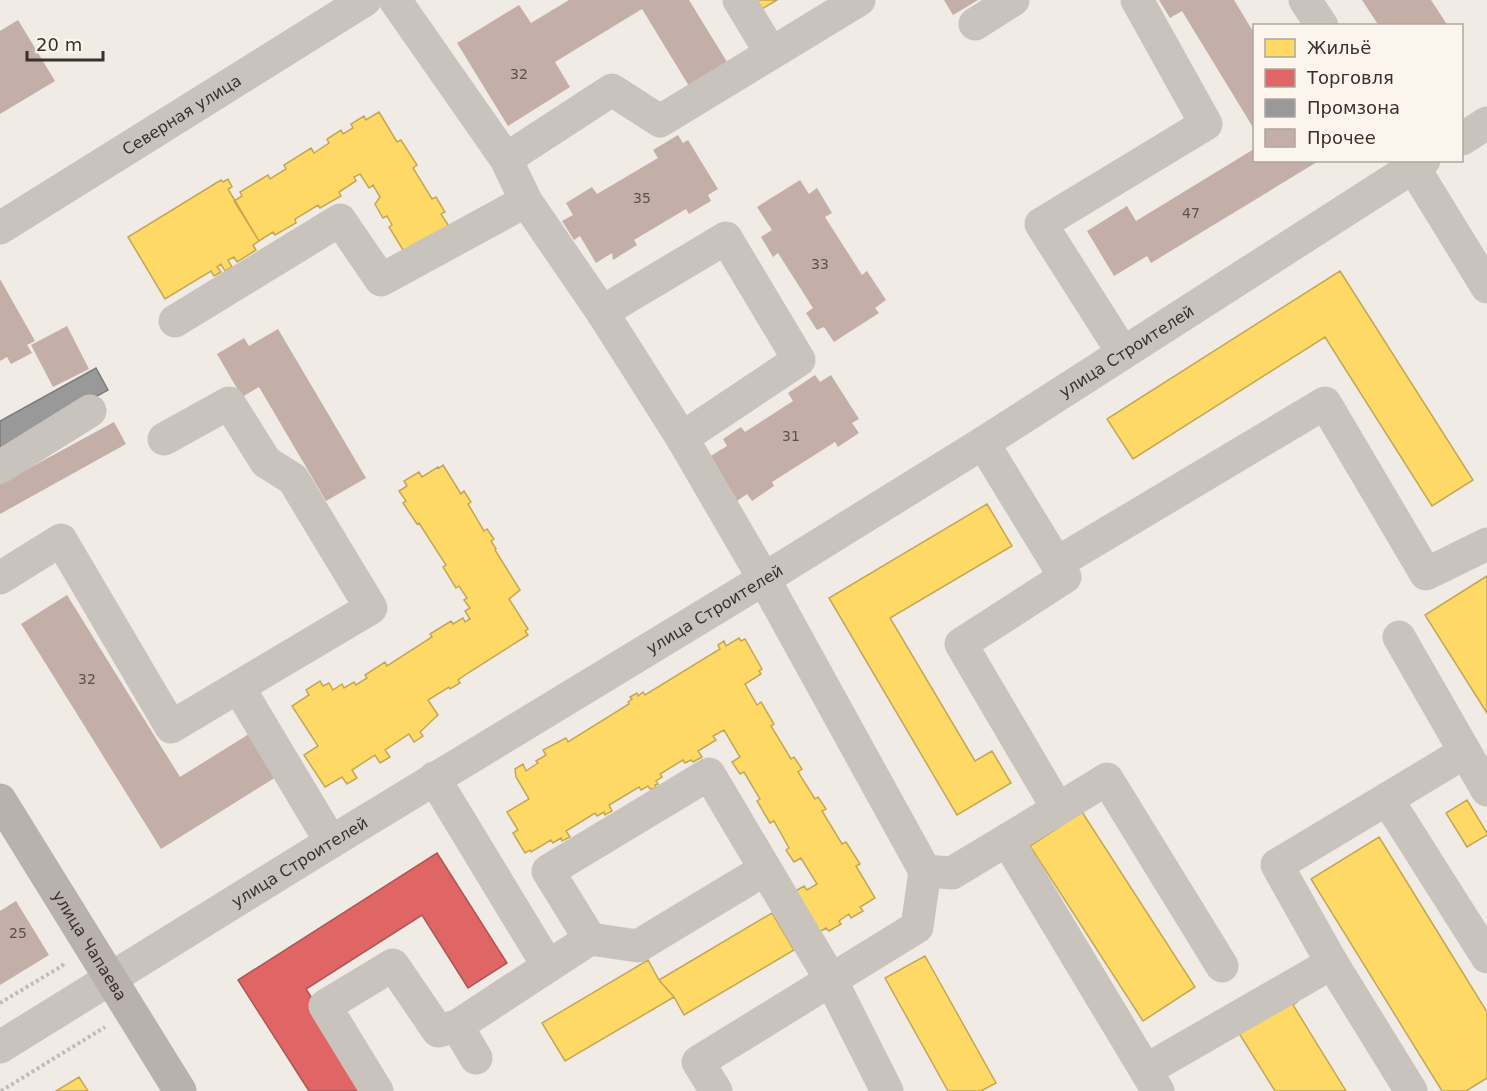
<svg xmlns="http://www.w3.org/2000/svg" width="1487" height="1091" font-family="'DejaVu Sans',sans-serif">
  <rect width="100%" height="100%" fill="#f0ebe5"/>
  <path fill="#ffd966" stroke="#c4a654" stroke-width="1.5" d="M747,0H777L755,13Z
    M379,112L397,142L401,140L417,165L413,168L432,199L436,197L445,212L441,214L450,228L406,255L389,227L392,225L387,216L383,218L375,204L380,197L373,185L369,188L360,174L354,177L356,181L339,192L341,196L320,208L318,205L295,219L296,223L275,235L273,232L259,241L234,201L242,196L240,192L268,175L270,179L286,169L284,165L311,148L314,153L329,143L327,139L341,130L343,134L353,128L351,124L364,116L366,120Z
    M228,179L232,187L228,189L259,241L253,245L256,250L237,262L234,257L228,260L232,267L225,271L221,264L217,267L221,272L214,276L211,271L165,299L128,237L221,180L223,182Z
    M1340,271L1473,480L1432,506L1325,337L1133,459L1107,419Z
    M443,465L461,494L464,491L471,502L468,504L484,531L487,529L494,539L491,541L496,549L495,550L520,590L509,599L528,629L525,631L528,635L468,673L458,680L460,683L450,689L449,687L428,700L438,715L420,732L423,736L414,742L409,734L385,750L390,757L380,763L375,755L352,770L357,778L347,784L342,777L325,787L304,755L318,746L292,706L309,695L306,690L320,681L323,686L329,683L333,690L342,684L344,688L354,682L356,685L367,678L365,675L385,662L387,666L432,637L430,634L451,621L453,624L463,618L465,622L470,619L465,611L470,608L464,600L467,598L459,586L456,588L443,567L446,565L419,523L417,524L403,503L406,501L399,491L407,486L404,481L419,472L422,477L438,467L439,468Z
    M987,504L1012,546L890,618L975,761L992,751L1011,783L957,815L829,598Z
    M1487,576V713L1425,615Z
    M739,638L741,641L745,639L762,669L759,671L761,674L745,684L757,705L761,702L774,724L771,726L791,759L794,757L802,769L798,772L815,799L818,797L826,809L822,811L842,844L846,842L860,864L856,866L875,898L860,907L863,911L851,918L849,914L839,921L841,924L829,931L826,928L816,934L792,893L804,886L807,890L817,884L801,858L794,862L786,850L789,848L774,821L770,823L757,801L760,799L744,772L740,774L732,762L740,757L724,730L713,736L716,740L698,751L702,757L693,762L691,760L685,763L683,760L660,774L662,777L656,781L658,784L655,785L656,788L650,789L648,786L641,790L639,787L609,805L612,811L605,815L604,812L597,816L595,813L566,831L570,837L562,841L561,838L553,843L551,840L531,852L530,850L525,853L513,833L518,830L507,812L529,799L516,777L515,769L523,764L526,771L538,763L536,761L546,755L543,750L566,738L568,742L629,704L628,702L632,699L630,697L637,693L638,696L643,692L645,695L720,649L718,645L724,641L726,646Z
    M1467,800L1487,833V835L1467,847L1446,813Z
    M1082,812L1195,987L1143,1021L1030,846Z
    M1379,837L1487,1012V1078L1466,1091H1442L1311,879Z
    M772,913L794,950L684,1015L674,997L659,980Z
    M925,956L996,1083L981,1091H948L885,978Z
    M648,960L659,980L674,997L565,1061L542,1023Z
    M1294,998L1297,1002L1293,1005L1346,1091H1275L1237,1030Z
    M79,1077L88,1091H56Z"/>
  <path fill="#e06666" stroke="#ae5654" stroke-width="1.5" d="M437,853L507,963L468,988L422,915L306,989L371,1091H309L238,980Z"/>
  <path fill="#999" stroke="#7d7a78" stroke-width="1.5" d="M96,368L108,390L0,450V421Z"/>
  <path fill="#c3afa7" d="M569,0H689L727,62L689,86L642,9L555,62L570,87L508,126L457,43L519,5L531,23Z
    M944,0H978L953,15Z
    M1159,0H1234L1254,33V129L1182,11L1170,18Z
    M1362,0H1431L1448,26H1379Z
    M18,20L55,81L0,114V31Z
    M678,135L683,143L688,140L718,189L708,195L711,201L689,214L686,209L634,240L637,245L613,260L612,253L596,263L580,236L574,240L562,221L573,215L566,203L592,187L597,194L658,158L653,150Z
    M1254,149V160L1317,162L1151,263L1147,256L1114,276L1087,231L1127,206L1136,221Z
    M800,180L809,194L817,188L832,213L825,217L862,275L867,271L886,300L875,308L879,313L834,342L824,327L817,330L806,313L813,308L778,253L773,257L761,237L772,230L757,207Z
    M0,279L35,341L27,345L32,353L11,364L7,357L0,361Z
    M67,326L89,369L53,387L31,345Z
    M278,329L366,478L326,501L259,387L242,397L217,354L244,338L249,346Z
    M815,375L820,382L831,375L859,419L852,423L859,433L838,447L835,442L772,482L774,486L752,501L747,494L737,501L709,457L727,446L723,439L741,427L745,432L793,401L788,393Z
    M114,422L126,444L0,514V484Z
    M67,595L180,777L249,734L276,777L161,849L21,624Z
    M16,901L49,955L0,985V911Z"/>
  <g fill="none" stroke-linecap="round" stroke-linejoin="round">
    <path stroke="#c2bbb6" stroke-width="4" stroke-dasharray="3 3" stroke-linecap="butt" d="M0,1003L62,966L65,961
      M1,1091L105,1027"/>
    <g stroke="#c9c3be" stroke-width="33">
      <path d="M739,0L771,53"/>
      <path d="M1305,0L1322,26"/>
      <path d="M975,24L1013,0"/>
      <path d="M1462,139L1487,123"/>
      <path d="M506,159L612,90L660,121L859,0"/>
      <path d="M1409,160L1487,287"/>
      <path id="s1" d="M0,228L365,0"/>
      <path d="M602,312L726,238L799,360L682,438"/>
      <path d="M175,321L340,220L381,280L526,201"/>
      <path d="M1123,353L1041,224L1206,124L1137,0"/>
      <path d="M0,467L90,411"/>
      <path d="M1057,563L1325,403L1426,574L1487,544"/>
      <path d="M0,578L61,540L171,727L371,608L293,479L266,462L229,403L164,439"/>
      <path d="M1399,637L1487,790"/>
      <path d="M239,688L331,842"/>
      <path d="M434,778L548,966"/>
      <path d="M1387,799L1487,957"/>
      <path d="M1058,809L1107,779L1222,966"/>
      <path d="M1007,840L1158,1091"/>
      <path d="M925,871L952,873L1058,809L961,644L1065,577L983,443"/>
      <path d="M590,939L638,946L764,870"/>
      <path d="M1332,963L1411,1091"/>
      <path d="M457,1026L476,1058"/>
      <path id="s2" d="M0,1047L331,842L764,579L983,443L1424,160"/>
      <path d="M1146,1070L1332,963L1277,865L1465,752"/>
      <path d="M377,1091L325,1006L393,965L438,1031L457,1026L590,939L548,871L709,774L831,980L917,927L925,871L764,579L682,438L602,312L526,201L506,159L395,0"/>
      <path d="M716,1091L698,1062L831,980L887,1091"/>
    </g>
    <path stroke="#b8b1ad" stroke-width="33" id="s3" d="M0,800L180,1091"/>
  </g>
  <g text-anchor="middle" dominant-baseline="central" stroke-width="6" stroke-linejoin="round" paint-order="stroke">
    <g font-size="14" fill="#5d504a">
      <text x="519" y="74">32</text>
      <text x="642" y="198">35</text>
      <text x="1191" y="213">47</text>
      <text x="820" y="264">33</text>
      <text x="791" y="436">31</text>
      <text x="87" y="679">32</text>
      <text x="18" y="933">25</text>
    </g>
    <g font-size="16" fill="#3b302b" stroke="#fbf5ee">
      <text stroke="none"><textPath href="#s1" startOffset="214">Северная улица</textPath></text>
      <text stroke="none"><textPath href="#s2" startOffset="1324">улица Строителей</textPath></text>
      <text stroke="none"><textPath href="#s2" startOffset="838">улица Строителей</textPath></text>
      <text stroke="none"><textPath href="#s2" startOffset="352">улица Строителей</textPath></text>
      <text stroke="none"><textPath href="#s3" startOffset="171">улица Чапаева</textPath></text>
    </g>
  </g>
  <rect x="1253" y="24" width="210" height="138" fill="#fbf5ee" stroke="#aea6a0" stroke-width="1.5"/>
  <rect x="1265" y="39" width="30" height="18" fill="#ffd966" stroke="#aea6a0" stroke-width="1.5"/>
  <text x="1307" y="54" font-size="18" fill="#3b302b">Жильё</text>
  <rect x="1265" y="69" width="30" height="18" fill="#e06666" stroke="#aea6a0" stroke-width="1.5"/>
  <text x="1307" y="84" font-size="18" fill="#3b302b">Торговля</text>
  <rect x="1265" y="99" width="30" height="18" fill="#999999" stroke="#aea6a0" stroke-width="1.5"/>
  <text x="1307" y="114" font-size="18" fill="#3b302b">Промзона</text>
  <rect x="1265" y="129" width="30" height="18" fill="#c3afa7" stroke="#aea6a0" stroke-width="1.5"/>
  <text x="1307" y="144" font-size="18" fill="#3b302b">Прочее</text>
  <path d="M27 51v9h76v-9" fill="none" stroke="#3b302b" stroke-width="3"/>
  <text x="36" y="51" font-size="18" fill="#3b302b" stroke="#fbf5ee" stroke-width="4.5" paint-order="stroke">20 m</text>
</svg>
